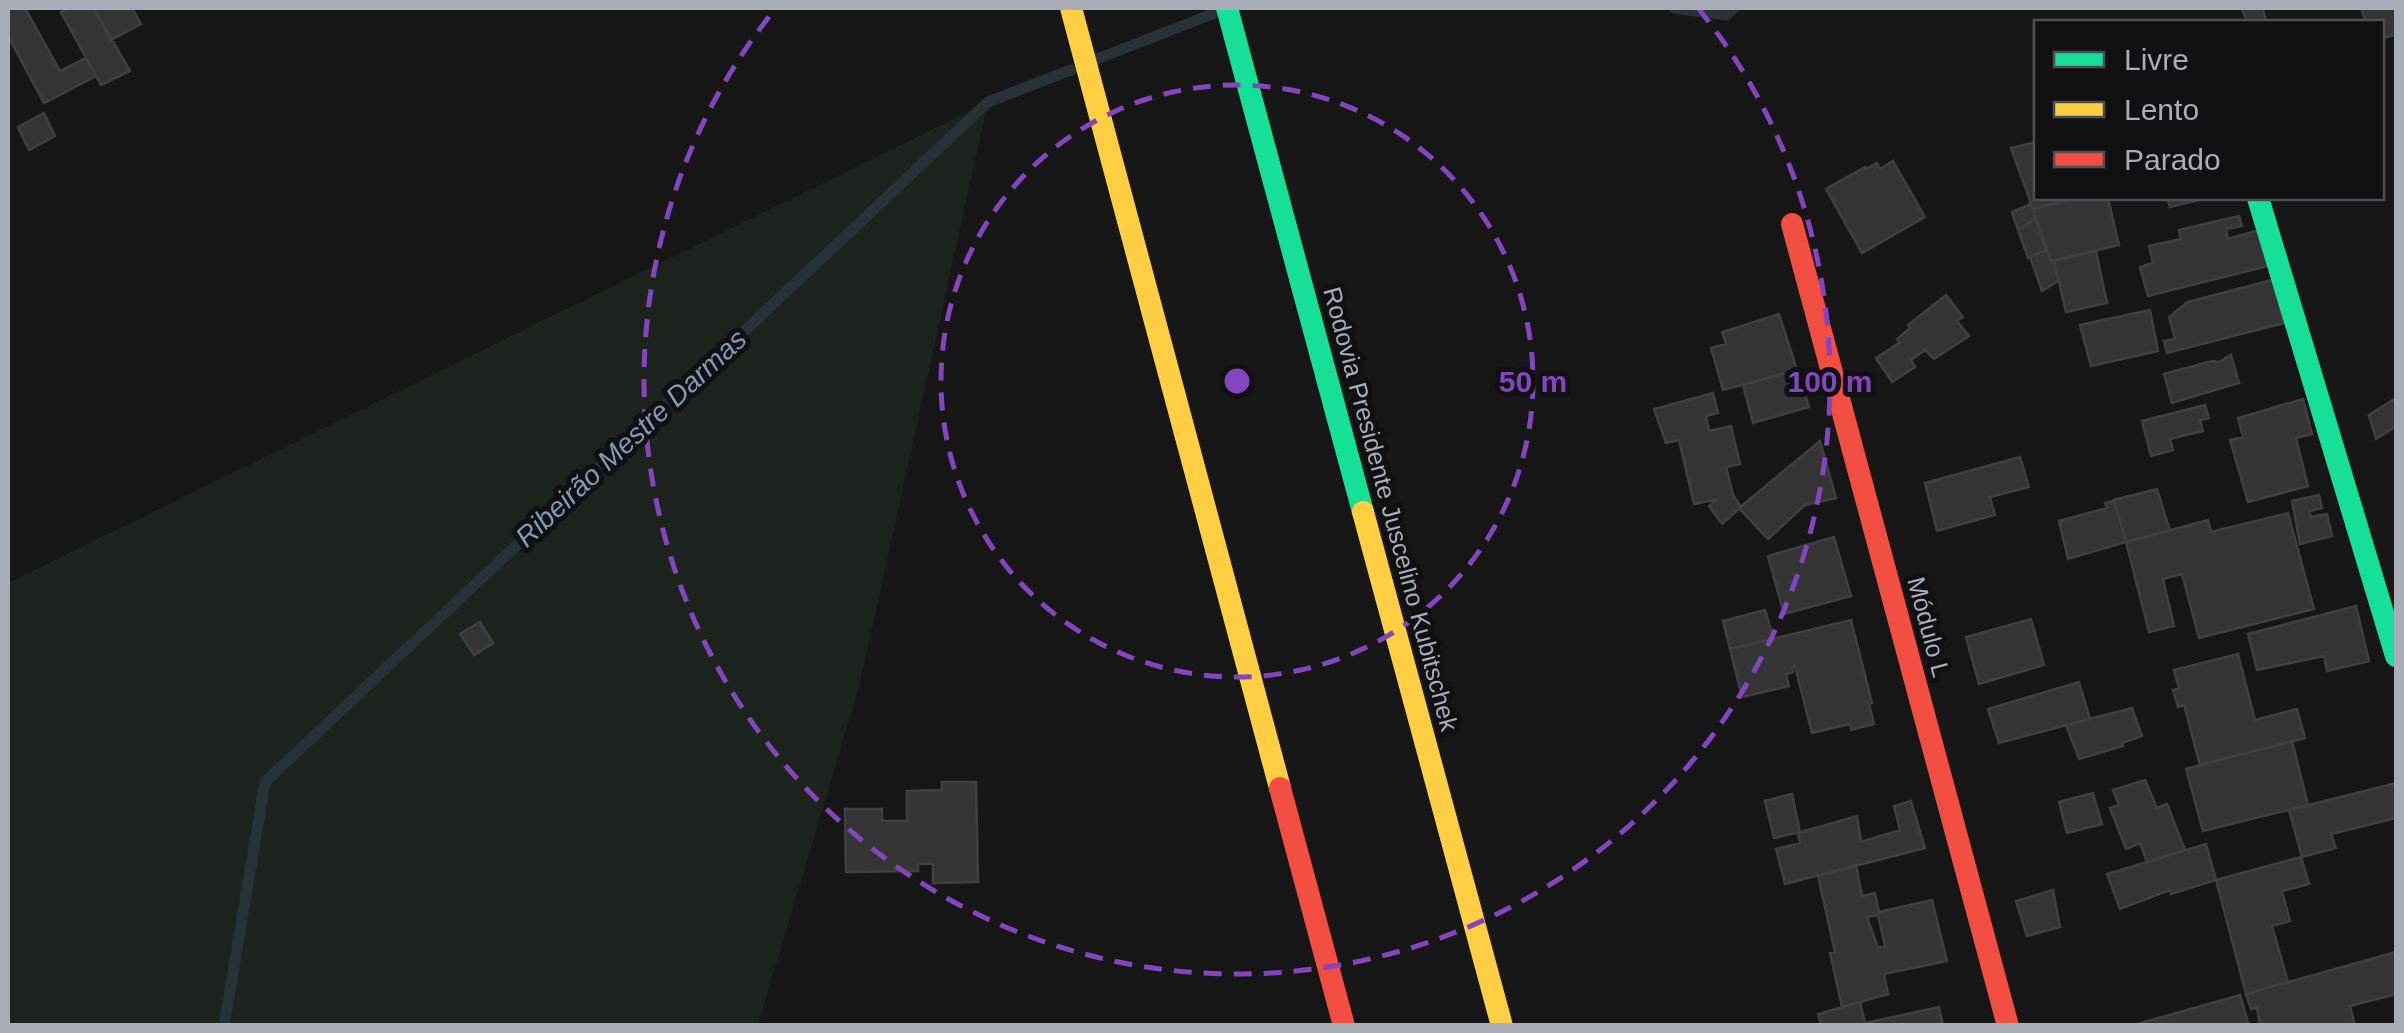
<svg xmlns="http://www.w3.org/2000/svg" width="2404" height="1033" font-family="Arial,sans-serif">
  <rect width="100%" height="100%" fill="#171717"/>
  <path fill="#1d241e" d="M988,102L859,687L758,1025L8,1026V583Z"/>
  <g fill="none" stroke-linecap="round" stroke-linejoin="round">
    <path stroke="#2a3239" stroke-width="11" d="M1674,8L1726,15L1734,8
      M1097,59L1215,13
      M224,1026L265,782L988,102L1071,70"/>
  </g>
  <path fill="#353536" stroke="#3f4043" stroke-width="2.5" fill-rule="evenodd" d="M8,8H25L60,71L86,58L96,76L44,103L8,36Z
    M70,8H94L130,71L101,85L61,12Z
    M94,8H132L141,24L111,40Z
    M2245,8H2262L2267,22H2247L2242,9Z
    M2361,8H2396V34L2382,39V22H2366Z
    M44,113L55,136L29,150L18,127Z
    M2036,142V198L2070,199L2033,209L2011,148Z
    M1893,161L1925,217L1862,253L1826,189L1865,167L1866,169L1877,163L1880,169Z
    M2108,198L2119,245L2051,261L2033,209L2076,198Z
    M2167,198H2206L2170,207Z
    M2031,204L2036,219L2018,230L2012,212Z
    M2239,216L2242,226L2226,229L2228,239L2259,230L2268,266L2148,296L2140,267L2153,263L2149,246L2181,239L2179,230Z
    M2036,219L2046,250L2028,258L2018,230Z
    M2046,250L2051,261H2054L2058,281L2042,291L2030,257Z
    M2096,251L2107,303L2066,312L2054,261Z
    M2272,280L2284,323L2167,353L2164,341L2175,339L2169,317L2188,302Z
    M1946,295L1963,317L1957,321L1969,336L1934,359L1923,348L1925,350L1911,360L1915,367L1892,382L1876,358L1899,343L1897,339L1910,328L1908,325Z
    M2150,310L2158,351L2091,366L2080,325Z
    M1779,314L1797,370L1723,390L1711,348L1726,344L1722,332Z
    M2231,355L2239,383L2172,403L2164,374L2212,361L2219,362Z
    M1797,370L1809,407L1753,423L1743,385Z
    M1713,393L1718,413L1706,416L1709,431L1731,426L1740,464L1726,467L1733,495L1741,507L1722,524L1709,506L1718,499L1694,504L1679,440L1666,443L1654,409Z
    M2396,398V426L2376,439L2369,415Z
    M2303,399L2312,434L2296,438L2308,486L2248,502L2230,440L2243,437L2238,418Z
    M2205,405L2209,418L2200,420L2203,431L2170,439L2173,450L2151,456L2142,421Z
    M1820,441L1836,498L1805,505L1768,539L1739,508Z
    M2020,457L2029,487L1990,497L1995,515L1937,531L1925,483Z
    M2157,489L2170,531L2126,542L2114,500Z
    M2319,495L2322,508L2309,511L2311,517L2327,514L2332,536L2300,544L2292,501Z
    M2114,501L2126,542L2068,559L2059,521L2107,508L2105,503Z
    M2288,513L2314,609L2199,638L2182,574L2163,579L2174,626L2149,632L2126,542L2208,520L2211,532Z
    M1834,537L1851,596L1784,614L1768,556Z
    M2356,606L2369,661L2327,671L2324,656L2257,670L2248,634Z
    M1765,610L1774,639L1730,649L1723,621Z
    M2031,619L2044,665L1979,684L1966,637Z
    M1851,620L1872,703L1869,704L1874,724L1851,730L1850,724L1812,733L1795,666L1792,667L1793,672L1786,674L1789,686L1742,697L1730,649Z
    M480,622L493,643L474,655L460,634Z
    M2238,654L2255,720L2297,709L2305,738L2200,765L2184,705L2178,707L2173,690L2179,688L2174,670Z
    M2079,682L2090,719L1999,743L1988,709Z
    M2132,708L2142,736L2122,743L2123,746L2079,759L2066,725Z
    M2292,741L2308,805L2203,831L2186,769Z
    M2145,780L2157,808L2167,804L2185,850L2147,862L2140,843L2126,849L2110,808L2119,805L2113,790Z
    M942,782H976L978,882L933,883V864H918V871L846,872L845,809H882V821H907V791L942,790Z
    M2396,783V818L2331,834L2336,848L2302,857L2289,810Z
    M2093,793L2102,824L2067,833L2059,802Z
    M1792,794L1800,832L1774,838L1765,801Z
    M1911,801L1925,848L1785,884L1776,849L1800,843L1798,833L1857,816L1861,842L1900,830L1894,806Z
    M2206,844L2216,880L2171,894L2170,890L2120,909L2107,874Z
    M2301,857L2309,884L2282,891L2290,921L2272,926L2288,982L2246,994L2216,880Z
    M1856,865L1862,896L1875,893L1879,912L1932,900L1947,961L1884,974L1888,994L1842,1007L1830,953L1835,952L1818,876ZM1878,915L1885,946L1878,948L1867,917Z
    M2053,890L2060,927L2027,936L2016,901Z
    M2396,952V994L2350,1006L2355,1026H2260L2257,1008L2251,1009L2246,994Z
    M2240,995L2249,1026H2131L2155,1019Z
    M1860,1002L1865,1023L1939,1007L1943,1026H1821L1818,1014Z"/>
  <g fill="none" stroke-linecap="round" stroke-linejoin="round">
    <path stroke="#16e098" stroke-width="22" d="M1227,8L1363,512
      M2258,198L2396,656"/>
    <path stroke="#ffcf43" stroke-width="22" d="M1071,8L1280,788
      M1363,512L1502,1026"/>
    <path stroke="#f24e42" stroke-width="22" d="M1792,224L2008,1026
      M1280,788L1344,1026"/>
  </g>
  <g fill="none" stroke="#8446be" stroke-width="5" stroke-dasharray="18 12">
    <circle cx="1237" cy="381" r="296"/>
    <path d="M1698 8A593 593 0 1 1 776 8"/>
  </g>
  <g text-anchor="middle" dominant-baseline="central" stroke-width="10" stroke-linejoin="round" paint-order="stroke">
    <g font-size="25" fill="#a8adb8" stroke="#111113">
      <text transform="translate(1391 509) rotate(75)">Rodovia Presidente Juscelino Kubitschek</text>
      <text transform="translate(1929 627) rotate(75)">Módulo L</text>
    </g>
    <g font-size="28" font-style="italic" fill="#7f9bb3" stroke="#111113">
      <text transform="translate(631 438) rotate(-43)">Ribeirão Mestre Darmas</text>
    </g>
  </g>
  <circle cx="1237" cy="381" r="15" fill="#8446be" stroke="#111113" stroke-width="5"/>
  <g font-size="30" text-anchor="middle" font-weight="bold" fill="#8446be" stroke="#111113" stroke-width="10" stroke-linejoin="round" paint-order="stroke">
    <text x="1533" y="392">50 m</text>
    <text x="1830" y="392">100 m</text>
  </g>
  <rect width="2404" height="1033" fill="none" stroke="#a8adb8" stroke-width="20"/>
  <rect x="2034" y="20" width="350" height="180" fill="#111113" stroke="#4d4f55" stroke-width="2.5"/>
  <rect x="2054" y="52" width="50" height="15" fill="#16e098" stroke="#4d4f55" stroke-width="2.5"/>
  <text x="2124" y="70" font-size="30" fill="#a8adb8">Livre</text>
  <rect x="2054" y="102" width="50" height="15" fill="#ffcf43" stroke="#4d4f55" stroke-width="2.5"/>
  <text x="2124" y="120" font-size="30" fill="#a8adb8">Lento</text>
  <rect x="2054" y="152" width="50" height="15" fill="#f24e42" stroke="#4d4f55" stroke-width="2.5"/>
  <text x="2124" y="170" font-size="30" fill="#a8adb8">Parado</text>
</svg>
